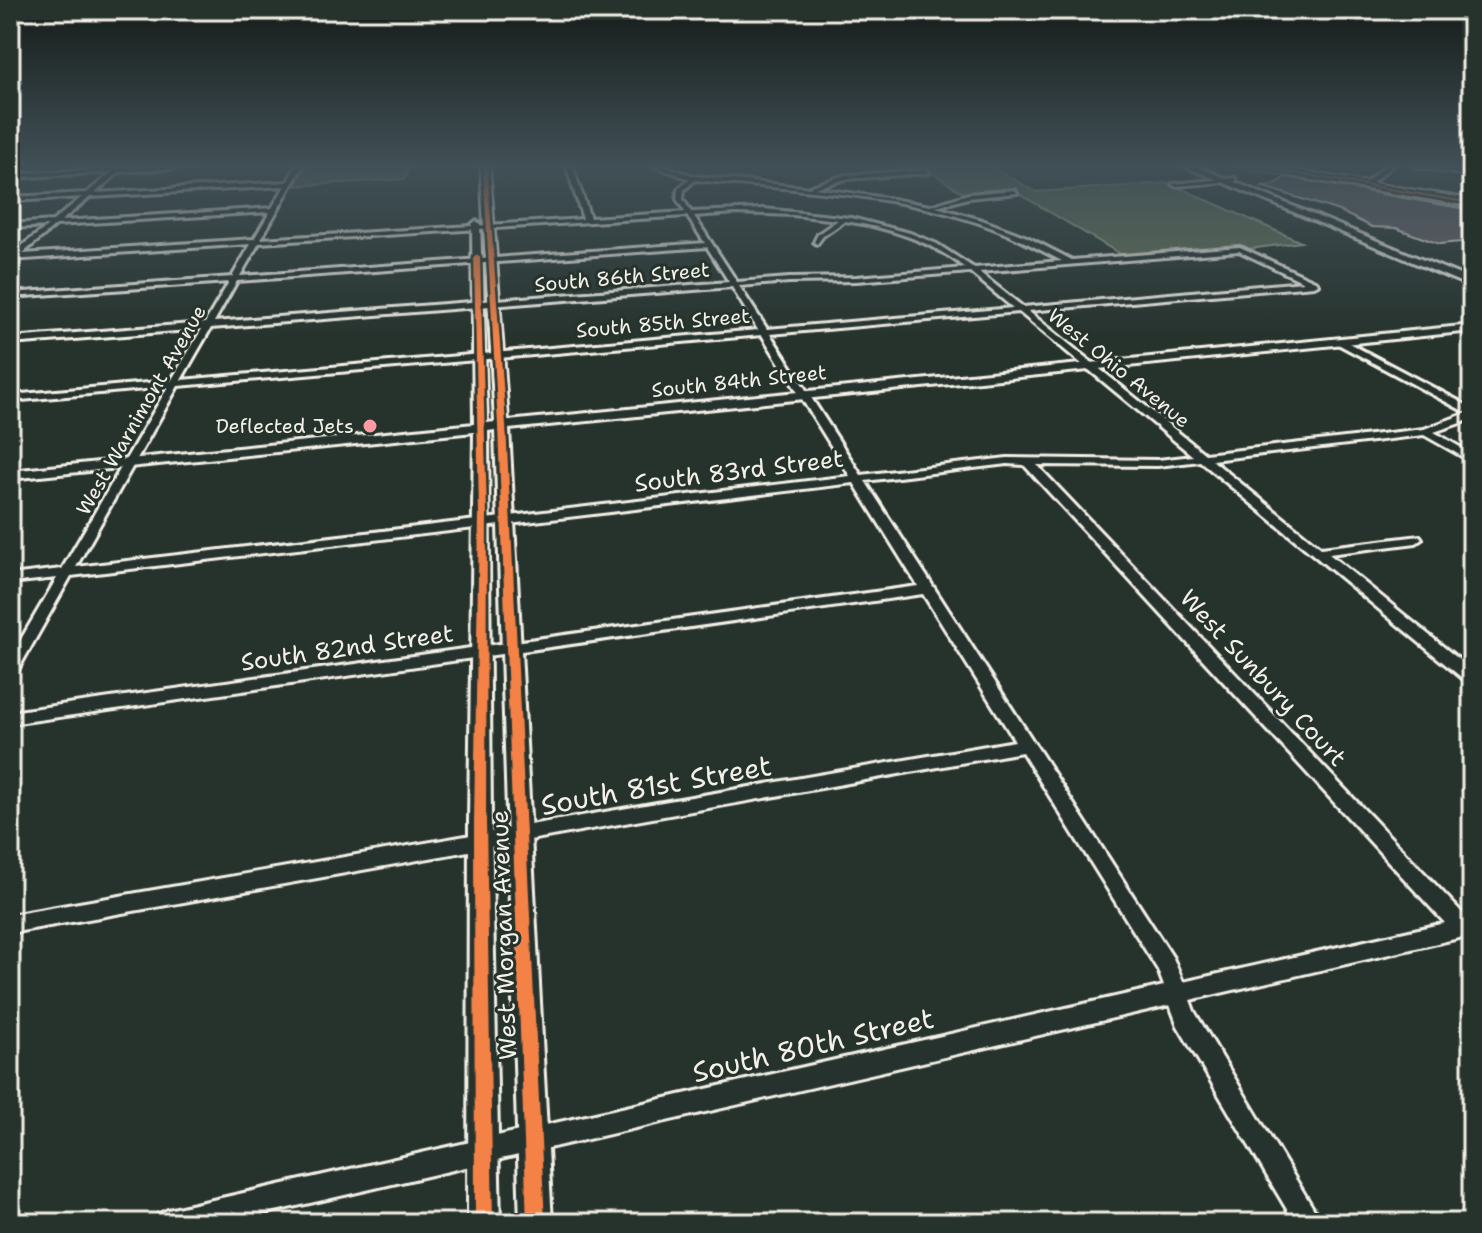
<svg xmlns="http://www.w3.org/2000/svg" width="1482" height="1233" font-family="'Shantell Sans',sans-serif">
  <rect width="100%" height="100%" fill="#26332d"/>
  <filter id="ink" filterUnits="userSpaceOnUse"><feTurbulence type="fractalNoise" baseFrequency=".0125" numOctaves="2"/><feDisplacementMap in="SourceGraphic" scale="16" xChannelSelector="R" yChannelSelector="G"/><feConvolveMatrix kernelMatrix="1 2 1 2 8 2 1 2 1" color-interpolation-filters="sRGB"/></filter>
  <g filter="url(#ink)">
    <path fill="#627255" stroke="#abb29e" stroke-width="2" d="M306,165H409L405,179L295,186Z
      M921,165H989L1036,192L1169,183L1301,242L1249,249L1244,246L1122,255L1014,191L966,195Z"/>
    <path fill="#6a6066" stroke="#f4f1e8" stroke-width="2" d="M1285,177L1472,210V241L1439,244L1396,228L1372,227L1339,211L1261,186L1274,185Z"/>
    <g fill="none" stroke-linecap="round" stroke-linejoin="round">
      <g stroke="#f4f1e8" stroke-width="6">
        <path id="minor" d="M186,165H226L119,172L95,193L287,182L297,165H303L261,239L583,219L566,165H572L590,218L685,212L677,199L678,189L690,179L651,165H660L695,176L811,188V186L845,175L927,170L929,173L846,179L814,188L887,198L930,206L968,194L1015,190L1017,193L968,198L936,207L982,220L1027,237L1072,260L1240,247L1317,282L1318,284L1314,286L1028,311L1205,454L1424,429L1467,413L1338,344V340L1341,339L1472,408V419L1434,432L1472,454V462L1424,435L1212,460L1321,548L1420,536L1422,539L1416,543L1329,554L1472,670V683L1467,682L1200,461L1158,466L1037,465L1467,918L1472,917V935L1190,1000L1194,1011L1322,1223H1295L1178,1026L1170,1005L223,1223H155L159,1214L168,1210L1164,986L1158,970L1022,752L10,933V915L1015,741L923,594L10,724V712L918,586L854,483L71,576L15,675L10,676V658L57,578L10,583V575L62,569L168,387L10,401V395L171,381L202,329L10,344V338L205,323L229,282L10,297V293L232,277L251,244L10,260V255L48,226L10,228V224L53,221L82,197L10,201V197L87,193L112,172L10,178V174ZM695,180C789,190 888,192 979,223C1008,233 1035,247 1062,261L974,268L937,244L910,233L851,218L764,209L691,212L683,199L684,190ZM285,186L272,208L61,221L90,197ZM270,212L254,239L22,254L56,225ZM735,213L793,215L838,220L818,234L814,242L817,244L823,236L845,221C886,227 933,241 965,268L856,277L789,278L737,282L694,216ZM687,216L705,243L240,276L259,243ZM707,247L729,282L214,322L237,281ZM1239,251L1304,282L1023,307L979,272ZM970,272L1013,308L767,329L739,286L789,282L856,281ZM732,287L758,330L181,380L211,328ZM1019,312L1193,456L1158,460L1007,458L861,475L770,334ZM762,335L850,476L76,567L178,386ZM1007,464L1024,465L1445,923L1183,982L1173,958L865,481Z
          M1386,165H1393L1368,186H1364V184Z
          M1413,165L1472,172V176L1416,167Z
          M1235,178L1237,181L1175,186L1172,184Z"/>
      </g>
      <g stroke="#f4f1e8" stroke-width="6">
        <path id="tertiary" d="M481,165H489L508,421L1472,325V331L509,429L552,1223H520L495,430L488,431L491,822L500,1223H468L469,822L474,432L10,479V471L474,424L472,224L476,221L480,224L487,423L495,422Z"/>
      </g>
      <g stroke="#f4f1e8" stroke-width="6">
        <path id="secondary" d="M1182,165H1193L1472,280V287Z
          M1237,165H1257L1472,200V206Z"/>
      </g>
      <use href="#minor" fill="#26332d" fill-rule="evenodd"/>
      <use href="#tertiary" fill="#26332d" fill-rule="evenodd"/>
      <use href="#secondary" fill="#26332d" fill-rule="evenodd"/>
      <g stroke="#26332d" stroke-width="5">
        <path id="cycleway" d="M483,165H487L506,425L545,1223H527L498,425Z
          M1239,165H1250L1472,202V204Z
          M477,255L480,257L487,514L486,822L493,1223H475L474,822L479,514L474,257Z"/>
      </g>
      <use href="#cycleway" fill="#f48246" fill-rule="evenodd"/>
    </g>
  </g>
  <linearGradient id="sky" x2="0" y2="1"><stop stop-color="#151c19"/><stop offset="0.49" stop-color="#415057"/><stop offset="1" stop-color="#415057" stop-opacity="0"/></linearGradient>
  <rect width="1482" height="338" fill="url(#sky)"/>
  <circle fill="#ff9aa2" stroke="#26332d" stroke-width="3" cx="370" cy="426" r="8"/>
  <g text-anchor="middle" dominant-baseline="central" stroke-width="6" stroke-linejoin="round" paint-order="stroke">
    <g font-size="20" fill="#f4f1e8" stroke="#26332d">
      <text transform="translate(622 277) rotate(-5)">South 86th Street</text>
      <text transform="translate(663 323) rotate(-5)">South 85th Street</text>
      <text transform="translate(1119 368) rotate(39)">West Ohio Avenue</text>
      <text transform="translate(739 381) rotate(-6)">South 84th Street</text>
      <text transform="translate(141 410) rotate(-60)">West Warnimont Avenue</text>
    </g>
    <g font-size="20" fill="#f4f1e8" stroke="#26332d" text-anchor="end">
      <text x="354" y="426">Deflected Jets</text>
    </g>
    <g font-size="24" fill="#f4f1e8" stroke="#26332d">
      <text transform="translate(739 471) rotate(-7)">South 83rd Street</text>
      <text transform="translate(347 648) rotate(-8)">South 82nd Street</text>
      <text transform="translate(1263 678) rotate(47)">West Sunbury Court</text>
      <text transform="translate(504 935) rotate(-92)">West Morgan Avenue</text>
    </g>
    <g font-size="28" fill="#f4f1e8" stroke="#26332d">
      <text transform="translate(656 785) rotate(-10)">South 81st Street</text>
      <text transform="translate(813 1045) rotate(-13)">South 80th Street</text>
    </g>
  </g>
  <rect width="1482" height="1233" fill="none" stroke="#26332d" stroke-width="40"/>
  <rect x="20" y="20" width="1442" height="1193" fill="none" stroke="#f4f1e8" stroke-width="3" filter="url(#ink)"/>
</svg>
